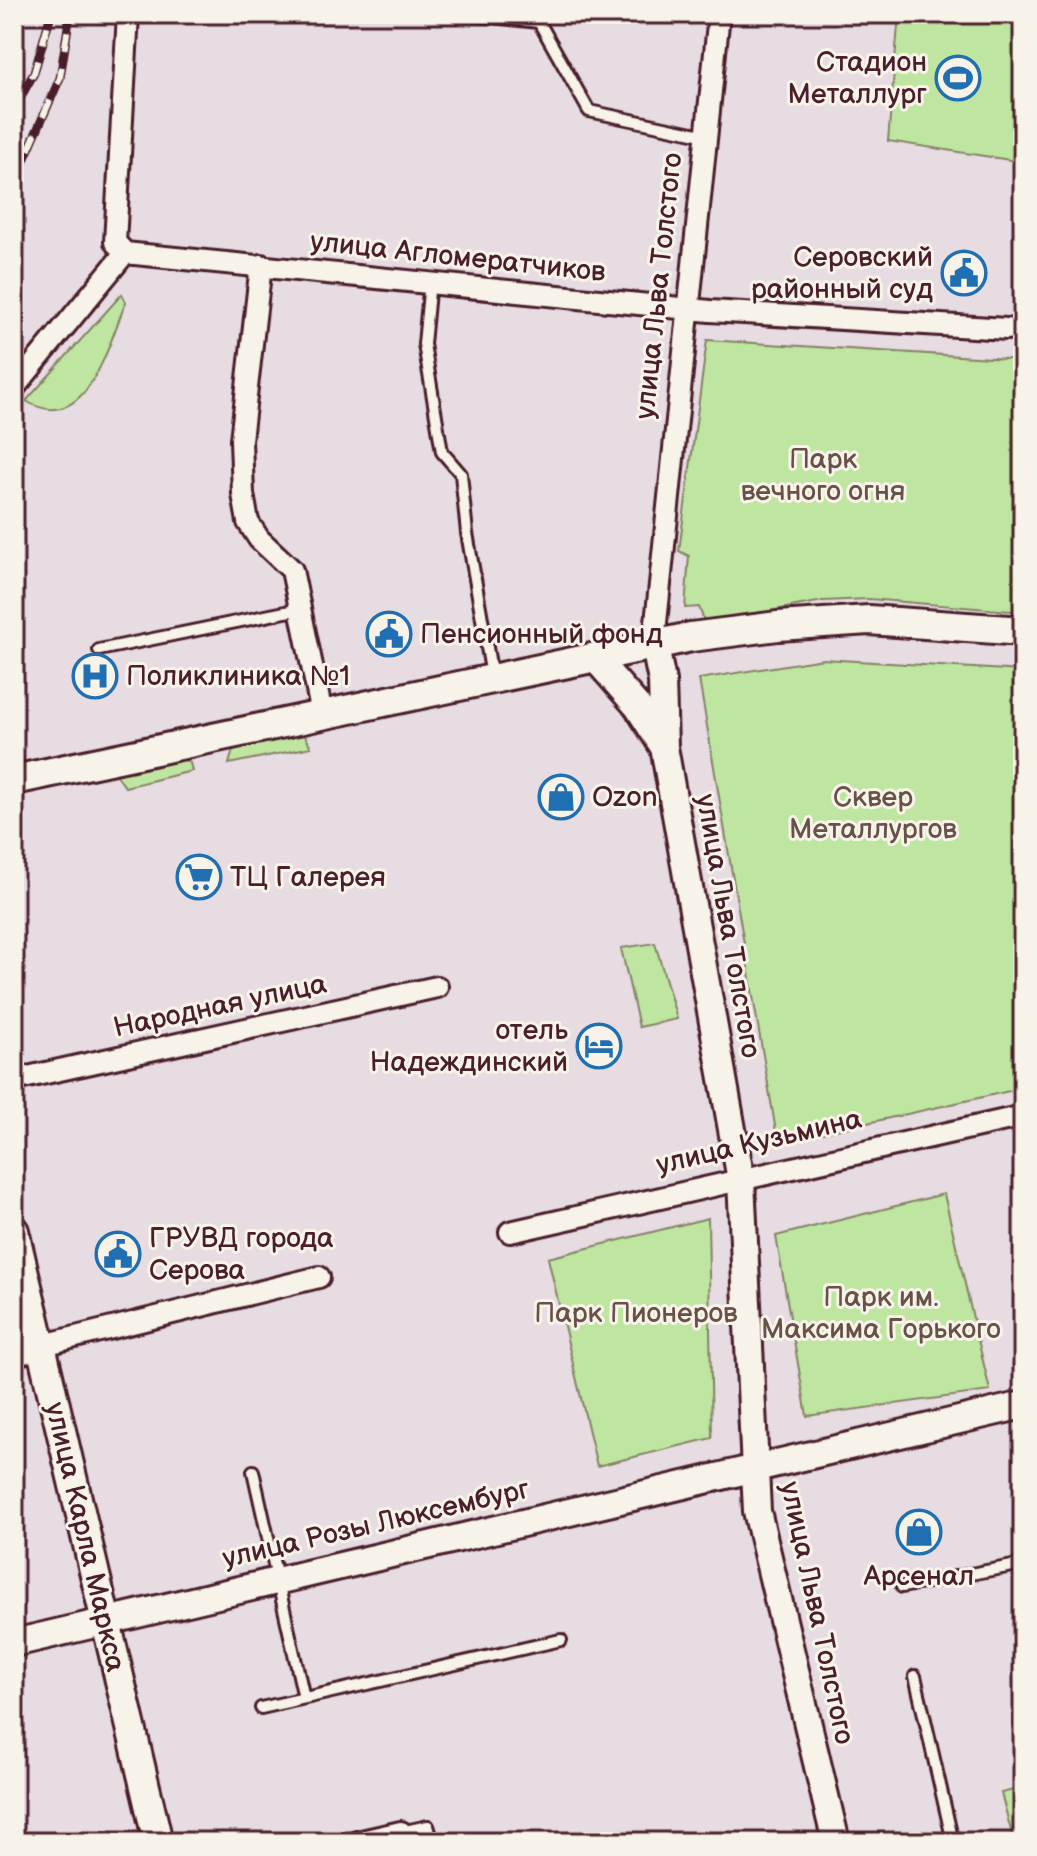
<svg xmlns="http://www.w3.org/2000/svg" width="1037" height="1856" font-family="'Balsamiq Sans',sans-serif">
  <rect width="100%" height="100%" fill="#e6dce1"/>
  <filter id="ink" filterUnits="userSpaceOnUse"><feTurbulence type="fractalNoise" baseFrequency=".0125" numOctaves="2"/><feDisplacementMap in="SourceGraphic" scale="16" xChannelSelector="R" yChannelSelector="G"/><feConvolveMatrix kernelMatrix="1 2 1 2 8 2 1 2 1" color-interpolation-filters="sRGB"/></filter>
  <g filter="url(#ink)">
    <path fill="#bfe6a1" stroke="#848266" stroke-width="2" d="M899,14H1023V162L888,141Z
      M122,294L126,302C109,341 88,438 26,401Z
      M707,340L1023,360V612L869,599L823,601L705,623L699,607L685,608L689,556L679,551Z
      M823,659L1023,671V1088L778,1143L699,679Z
      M303,732L311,747L229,764L233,750Z
      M183,759L190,763L192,771L125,787L116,774Z
      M655,943L677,1019L639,1027L621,948Z
      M944,1194L990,1391L807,1416L776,1236Z
      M708,1218L712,1438L597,1466L548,1258Z
      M1023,1788V1842H1014L1001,1793Z"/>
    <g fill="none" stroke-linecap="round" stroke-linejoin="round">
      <g stroke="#4a1f2b" stroke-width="16">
        <path id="service" d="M462,14L539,22L589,111L707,136
          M430,281L424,344L442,452L461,474L467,533L492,676
          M99,650L300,609
          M253,1471L304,1698
          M902,1587L1023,1564
          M915,1676L953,1842
          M261,1708L561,1640
          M401,1832L428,1826L433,1842"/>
      </g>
      <g stroke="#4a1f2b" stroke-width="26">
        <path id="minor" d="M125,253L115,242L128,14
          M261,265L241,440L243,494L248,522L259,539L292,570L322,714
          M14,388L125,253L710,311L1007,329
          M654,642L719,14
          M14,1080L437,987
          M510,1232L1023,1116
          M39,1346L319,1277
          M357,1842L401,1832"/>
      </g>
      <g stroke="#4a1f2b" stroke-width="32">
        <path id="tertiary" d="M654,642L662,681L664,747L741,1180L757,1511L836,1842
          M595,658L638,707L663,746
          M14,1352L39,1346
          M14,1643L1023,1405"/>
      </g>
      <g stroke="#4a1f2b" stroke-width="34">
        <path id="secondary" d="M14,780L691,637L778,626L869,620L1023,631
          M14,1231L158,1842"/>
      </g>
      <use href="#service" stroke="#f7f3e8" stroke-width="10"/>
      <use href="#minor" stroke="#f7f3e8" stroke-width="20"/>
      <use href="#tertiary" stroke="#f7f3e8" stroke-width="26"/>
      <use href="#secondary" stroke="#f7f3e8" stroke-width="28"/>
      <g stroke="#4a1f2b" stroke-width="9">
        <path id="rail" d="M14,109L34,73L51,14
          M14,183L60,78L70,14"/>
      </g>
      <use href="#rail" stroke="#f7f3e8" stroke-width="6" stroke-dasharray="18" stroke-linecap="butt"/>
    </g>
  </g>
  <defs>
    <g id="stadium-ring" transform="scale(2.3)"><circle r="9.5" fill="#f7f3e8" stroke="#1f6fb2" stroke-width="1.5"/><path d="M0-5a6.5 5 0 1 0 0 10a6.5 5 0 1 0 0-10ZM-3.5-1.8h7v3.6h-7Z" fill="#1f6fb2"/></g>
    <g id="civic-ring" transform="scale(2.3)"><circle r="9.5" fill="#f7f3e8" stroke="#1f6fb2" stroke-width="1.5"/><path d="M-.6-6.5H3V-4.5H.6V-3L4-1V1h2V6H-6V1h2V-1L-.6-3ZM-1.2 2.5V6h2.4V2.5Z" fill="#1f6fb2"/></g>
    <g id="hospital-ring" transform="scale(2.3)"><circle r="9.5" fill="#f7f3e8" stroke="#1f6fb2" stroke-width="1.5"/><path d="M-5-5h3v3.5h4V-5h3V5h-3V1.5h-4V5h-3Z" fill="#1f6fb2"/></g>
    <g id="shop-ring" transform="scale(2.3)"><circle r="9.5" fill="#f7f3e8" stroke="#1f6fb2" stroke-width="1.5"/><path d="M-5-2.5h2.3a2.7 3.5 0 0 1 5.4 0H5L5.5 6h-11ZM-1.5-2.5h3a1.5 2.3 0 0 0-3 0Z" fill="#1f6fb2"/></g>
    <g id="supermarket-ring" transform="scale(2.3)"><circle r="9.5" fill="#f7f3e8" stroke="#1f6fb2" stroke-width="1.5"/><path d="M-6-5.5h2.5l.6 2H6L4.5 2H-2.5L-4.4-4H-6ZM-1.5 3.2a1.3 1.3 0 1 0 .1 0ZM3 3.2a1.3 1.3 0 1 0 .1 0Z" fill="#1f6fb2"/></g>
    <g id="hotel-ring" transform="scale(2.3)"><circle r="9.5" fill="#f7f3e8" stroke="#1f6fb2" stroke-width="1.5"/><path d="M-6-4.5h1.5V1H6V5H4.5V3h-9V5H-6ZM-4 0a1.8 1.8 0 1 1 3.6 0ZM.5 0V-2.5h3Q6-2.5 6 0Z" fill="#1f6fb2"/></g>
  </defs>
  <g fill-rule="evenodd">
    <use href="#stadium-ring" x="958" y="78"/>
    <use href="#civic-ring" x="964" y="273"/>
    <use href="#civic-ring" x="389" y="634"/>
    <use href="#hospital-ring" x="95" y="676"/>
    <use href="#shop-ring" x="561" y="797"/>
    <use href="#supermarket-ring" x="199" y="877"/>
    <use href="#hotel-ring" x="599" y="1046"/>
    <use href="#civic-ring" x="118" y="1254"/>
    <use href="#shop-ring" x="919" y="1532"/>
  </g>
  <g text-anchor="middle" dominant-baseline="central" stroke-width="6" stroke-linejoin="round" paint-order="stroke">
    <g font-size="28" fill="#4a1f2b" stroke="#f7f3e8" text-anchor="start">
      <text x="927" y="62" text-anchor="end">Стадион<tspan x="927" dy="32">Металлург</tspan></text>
      <text x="933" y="257" text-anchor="end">Серовский<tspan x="933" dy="32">районный суд</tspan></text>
      <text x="420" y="634">Пенсионный фонд</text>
      <text x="126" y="676">Поликлиника №1</text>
      <text x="592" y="797">Ozon</text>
      <text x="230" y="877">ТЦ Галерея</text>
      <text x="568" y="1030" text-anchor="end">отель<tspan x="568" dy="32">Надеждинский</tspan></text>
      <text x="149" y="1238">ГРУВД города<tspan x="149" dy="32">Серова</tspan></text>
      <text x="919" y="1576" text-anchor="middle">Арсенал</text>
    </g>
    <g font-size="28" fill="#4a1f2b" stroke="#f7f3e8">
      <text transform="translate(458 257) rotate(6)">улица Агломератчиков</text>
      <text transform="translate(659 286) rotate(-84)">улица Льва Толстого</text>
      <text transform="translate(728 926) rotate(80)">улица Льва Толстого</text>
      <text transform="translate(220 1006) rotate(-12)">Народная улица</text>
      <text transform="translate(759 1142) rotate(-13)">улица Кузьмина</text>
      <text transform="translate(376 1524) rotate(-13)">улица Розы Люксембург</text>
      <text transform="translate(85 1537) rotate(77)">улица Карла Маркса</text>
      <text transform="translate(817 1613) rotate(78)">улица Льва Толстого</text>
    </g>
    <g font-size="28" fill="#675148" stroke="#f7f3e8">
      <text x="823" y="459">Парк<tspan x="823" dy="32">вечного огня</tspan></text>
      <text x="873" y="797">Сквер<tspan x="873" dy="32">Металлургов</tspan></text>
      <text x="881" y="1297">Парк им.<tspan x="881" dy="32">Максима Горького</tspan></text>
      <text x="636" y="1313">Парк Пионеров</text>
    </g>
  </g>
  <rect width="1037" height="1856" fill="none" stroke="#f7f3e8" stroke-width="48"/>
  <rect x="24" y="24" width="989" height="1808" fill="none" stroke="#4a1f2b" stroke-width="3" filter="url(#ink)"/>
</svg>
